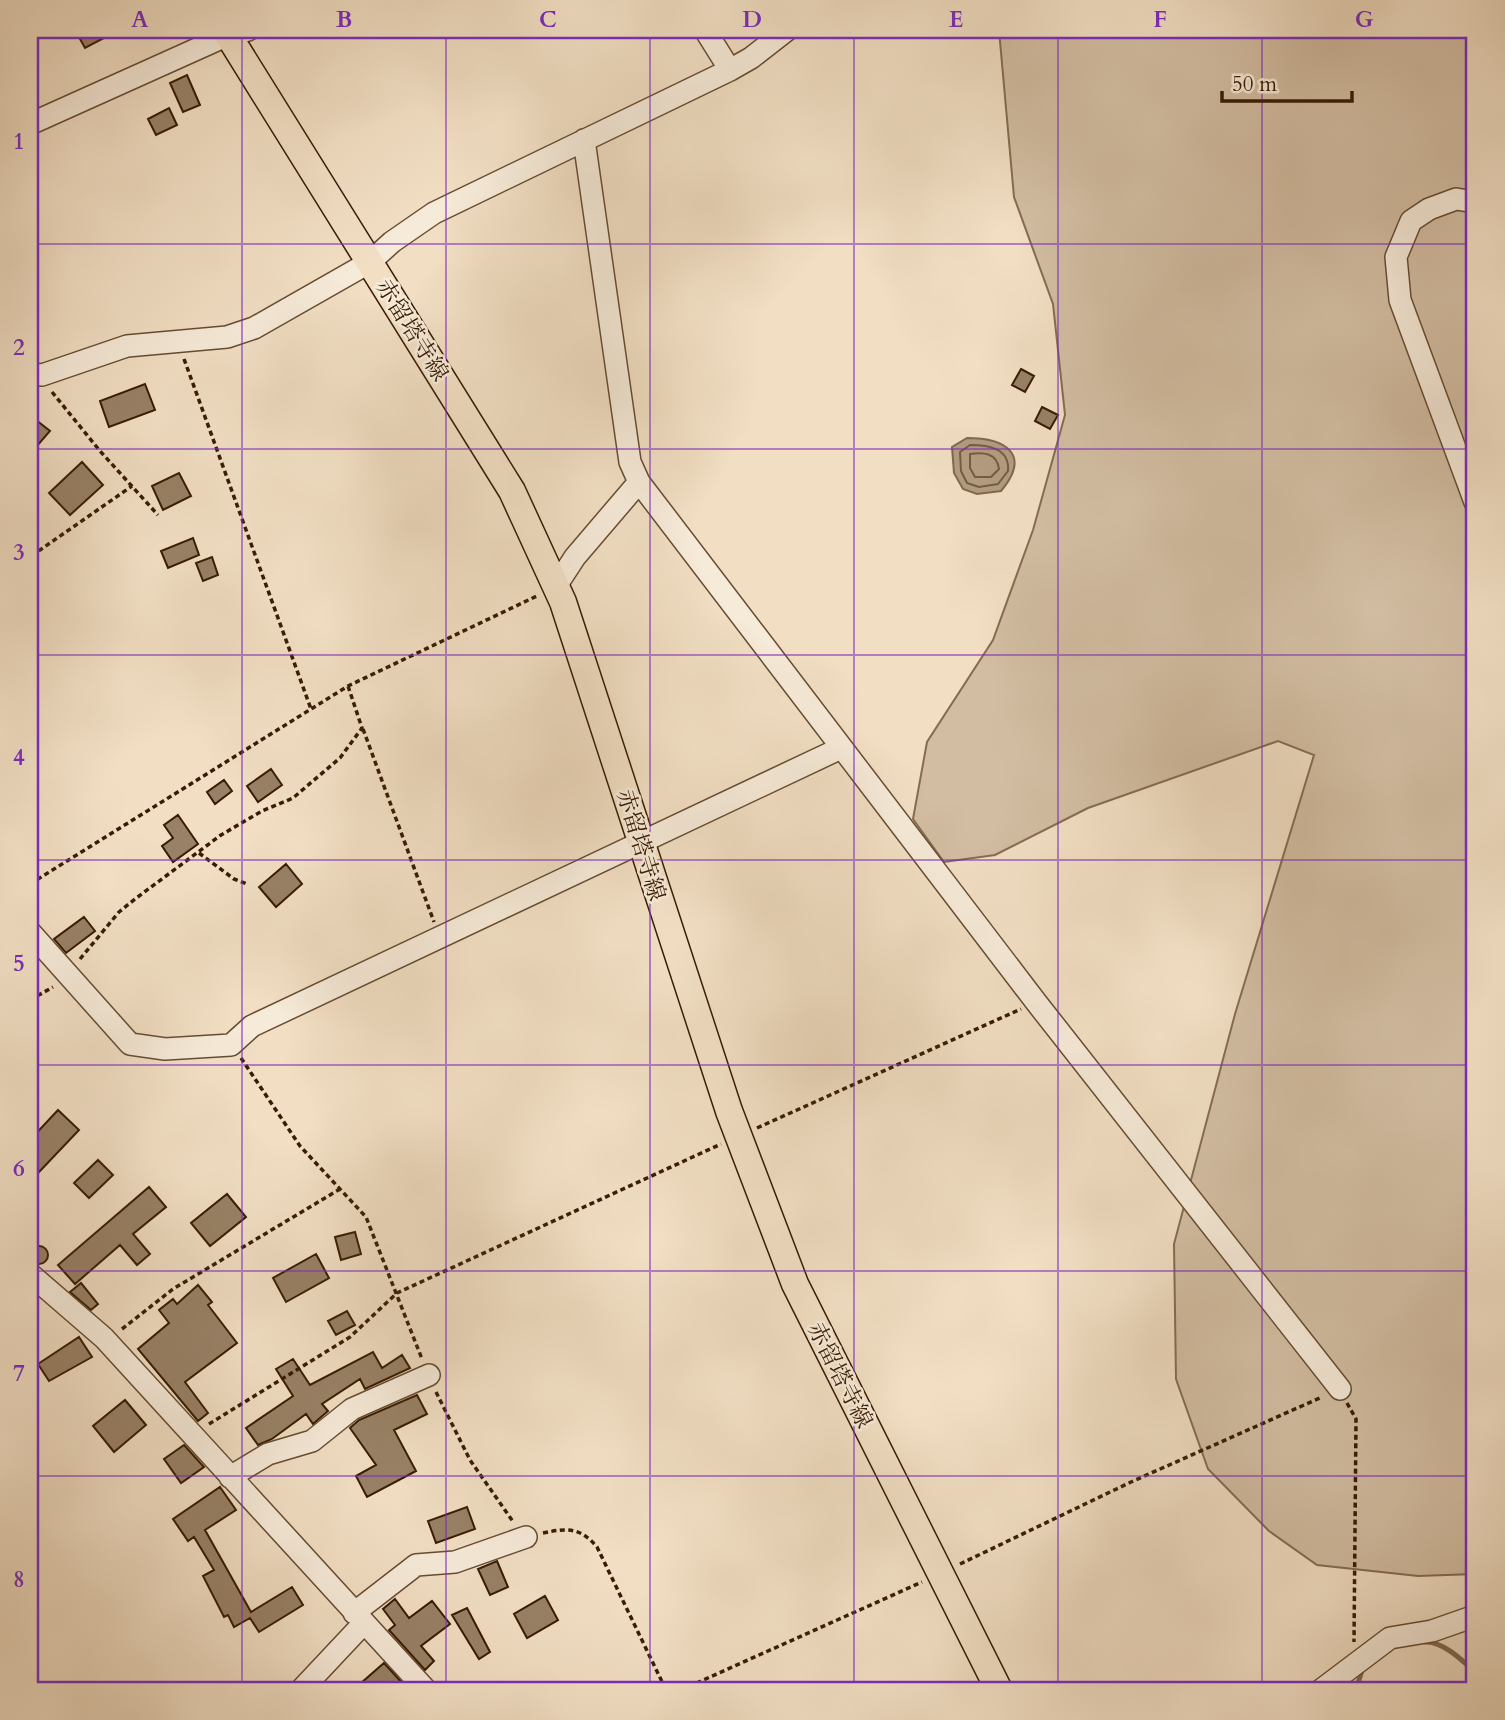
<svg xmlns="http://www.w3.org/2000/svg" width="1505" height="1720" font-family="Cardo,'Noto Serif JP',serif">
  <rect width="100%" height="100%" fill="#f1dec3"/>
  <filter id="stains"><feTurbulence type="fractalNoise" baseFrequency=".00286" numOctaves="4"/><feColorMatrix values="0 0 0 0 .2 0 0 0 0 .09 0 0 0 0 .02 0 0 0 .5 -.17"/></filter>
  <radialGradient id="worn" r=".72"><stop offset=".6" stop-color="#630" stop-opacity="0"/><stop offset="1" stop-color="#630" stop-opacity=".3"/></radialGradient>
  <path fill="#d2bda2" stroke="#856c52" stroke-width="2" d="M999,30H1475V1574L1418,1576L1317,1565L1269,1531L1208,1469L1176,1379L1174,1244L1235,1014L1314,755L1278,741L1088,808L995,855L944,862L913,819L927,742L993,640L1033,530L1065,415L1053,304L1014,197Z"/>
  <path fill="#b29c81" stroke="#81694e" stroke-width="2" d="M967,438C1005,438 1032,454 1001,491L977,494L963,489L954,473L952,447Z"/>
  <g fill="none" stroke-linecap="round" stroke-linejoin="round">
    <path stroke="#755c42" stroke-width="2" d="M970,445C988,445 1010,448 1008,471L998,484L979,487L967,483L961,471L960,452Z
      M970,454C984,452 997,453 999,469L991,477H975L970,468Z"/>
    <path stroke="#81694e" stroke-width="5" d="M1425,1642C1443,1641 1463,1661 1475,1672
      M1356,1690L1362,1670"/>
  </g>
  <path fill="#988166" stroke="#381c02" stroke-width="2" d="M75,30H119L85,48Z
    M187,75L200,105L183,112L170,83Z
    M169,108L177,125L156,135L148,119Z
    M1021,369L1034,376L1025,392L1012,385Z
    M145,384L155,410L109,427L100,401Z
    M1042,407L1058,415L1050,429L1035,421Z
    M36,420L50,431L30,454V428Z
    M82,462L103,485L70,515L49,493Z
    M179,473L191,496L163,510L152,486Z
    M193,538L199,555L168,568L161,551Z
    M212,557L218,575L203,581L196,563Z
    M271,769L282,785L258,802L247,786Z
    M224,780L232,791L215,804L207,792Z
    M178,815L198,844L173,862L162,846L173,838L164,825Z
    M286,864L302,884L276,907L259,887Z
    M84,917L95,931L66,953L54,939Z
    M58,1110L79,1130L39,1172L30,1164V1140Z
    M98,1160L113,1175L89,1198L74,1183Z
    M149,1187L166,1207L133,1234L150,1254L137,1265L120,1245L75,1284L58,1265Z
    M227,1194L246,1217L210,1246L191,1223Z
    M355,1232L361,1254L341,1260L335,1237Z
    M30 1255a9 9 0 1 1 18 0a9 9 0 1 1-18 0Z
    M316,1254L329,1278L286,1302L273,1278Z
    M81,1283L98,1304L91,1310L70,1292Z
    M198,1285L212,1302L208,1305L237,1343L185,1382L208,1413L198,1421L138,1349L169,1323L159,1310L173,1299L177,1304Z
    M347,1311L355,1325L336,1335L328,1321Z
    M79,1337L92,1357L49,1381L38,1364Z
    M373,1352L382,1368L402,1355L410,1368L365,1389L360,1379L322,1404L328,1411L313,1424L306,1414L272,1439L258,1445L246,1428L293,1396L276,1369L293,1359L310,1385Z
    M417,1395L427,1414L394,1430L416,1471L367,1497L356,1476L376,1465L350,1428L359,1420Z
    M125,1400L146,1425L114,1452L93,1426Z
    M184,1445L204,1467L181,1483L164,1459Z
    M220,1487L236,1510L205,1530L251,1612L292,1587L303,1605L259,1632L250,1618L234,1627L228,1615L224,1617L203,1576L214,1570L194,1537L188,1541L173,1519Z
    M467,1507L475,1529L436,1543L428,1521Z
    M497,1561L508,1587L490,1595L478,1569Z
    M545,1596L558,1620L527,1638L514,1614Z
    M395,1599L409,1618L432,1601L450,1624L421,1646L434,1661L425,1670L389,1630L395,1625L383,1609Z
    M467,1608L490,1652L479,1659L452,1615Z
    M384,1663L404,1685L398,1690H353Z"/>
  <g fill="none" stroke-linecap="round" stroke-linejoin="round">
    <g stroke="#664c32" stroke-width="24">
      <path id="minor" d="M705,30L730,70
        M30,124L228,35L248,30
        M584,140L630,462L639,482L1036,1002L1340,1389
        M1475,202L1456,199L1429,209L1411,221L1396,257L1400,300L1475,502
        M30,374L42,375L127,346L227,337L254,328L370,262L392,242L434,213L730,70L751,58L787,30
        M556,586L575,557L639,482
        M30,932L130,1044L165,1049L231,1045L252,1026L841,748
        M30,1274L104,1338L426,1690
        M230,1477L268,1454L312,1441L352,1409L429,1375
        M354,1613L416,1565L455,1562L526,1537
        M301,1690L363,1624
        M1321,1690L1390,1638L1432,1631L1475,1616"/>
    </g>
    <g stroke="#381c02" stroke-width="29">
      <path id="major" d="M225,30L512,491L563,602L729,1111L795,1284L999,1690"/>
    </g>
    <path stroke="#381c02" stroke-width="3.5" stroke-dasharray="5 3.5" stroke-linecap="butt" d="M184,359L311,709
      M52,392L100,451L158,515
      M30,552L40,550L132,486
      M363,729L434,922
      M199,853L234,879L247,884
      M30,884L348,686L539,595
      M80,959L119,912L135,899L221,835L262,811L293,798L340,758L362,728L348,686
      M30,1000L53,987
      M241,1058L300,1146L366,1217L422,1359
      M757,1128L1021,1009
      M122,1329L173,1289L340,1189
      M436,1392L470,1460L514,1523
      M1347,1403L1356,1419L1354,1642
      M209,1424L350,1337L397,1293L721,1144
      M543,1533C567,1528 580,1527 597,1547L666,1690
      M960,1564L1131,1482L1322,1397
      M681,1690L922,1582"/>
    <use href="#minor" stroke="#f6ead8" stroke-width="21"/>
    <use href="#major" stroke="#f1dec3" stroke-width="26"/>
  </g>
  <path fill="none" stroke="#7b2cbf" stroke-width="2" stroke-opacity="0.55" d="M242,30V1690M446,30V1690M650,30V1690M854,30V1690M1058,30V1690M1262,30V1690M30,244H1475M30,449H1475M30,655H1475M30,860H1475M30,1065H1475M30,1271H1475M30,1476H1475"/>
  <g text-anchor="middle" dominant-baseline="central" stroke-width="5" stroke-linejoin="round" paint-order="stroke">
    <g font-size="23" fill="#381c02" stroke="#f6ead8">
      <text transform="translate(412 330) rotate(58)">赤留塔寺線</text>
      <text transform="translate(641 845) rotate(73)">赤留塔寺線</text>
      <text transform="translate(840 1375) rotate(63)">赤留塔寺線</text>
    </g>
  </g>
  <rect width="1505" height="1720" fill="none" stroke="#f1dec3" stroke-width="77"/>
  <path d="M1222 91v10h130v-10" fill="none" stroke="#381c02" stroke-width="3.5"/>
  <text x="1232" y="91" font-size="21" fill="#381c02" stroke="#f6ead8" stroke-width="5" paint-order="stroke">50 m</text>
  <rect x="38" y="38" width="1428" height="1644" fill="none" stroke="#7b2cbf" stroke-width="2.5"/>
  <g font-size="23" text-anchor="middle" font-weight="bold" fill="#7b2cbf">
    <text x="140" y="27">A</text>
    <text x="344" y="27">B</text>
    <text x="548" y="27">C</text>
    <text x="752" y="27">D</text>
    <text x="956" y="27">E</text>
    <text x="1160" y="27">F</text>
    <text x="1364" y="27">G</text>
    <text x="19" y="149">1</text>
    <text x="19" y="355">2</text>
    <text x="19" y="560">3</text>
    <text x="19" y="765">4</text>
    <text x="19" y="971">5</text>
    <text x="19" y="1176">6</text>
    <text x="19" y="1381">7</text>
    <text x="19" y="1587">8</text>
  </g>
  <rect width="100%" height="100%" filter="url(#stains)"/>
  <rect width="100%" height="100%" fill="url(#worn)"/>
</svg>
